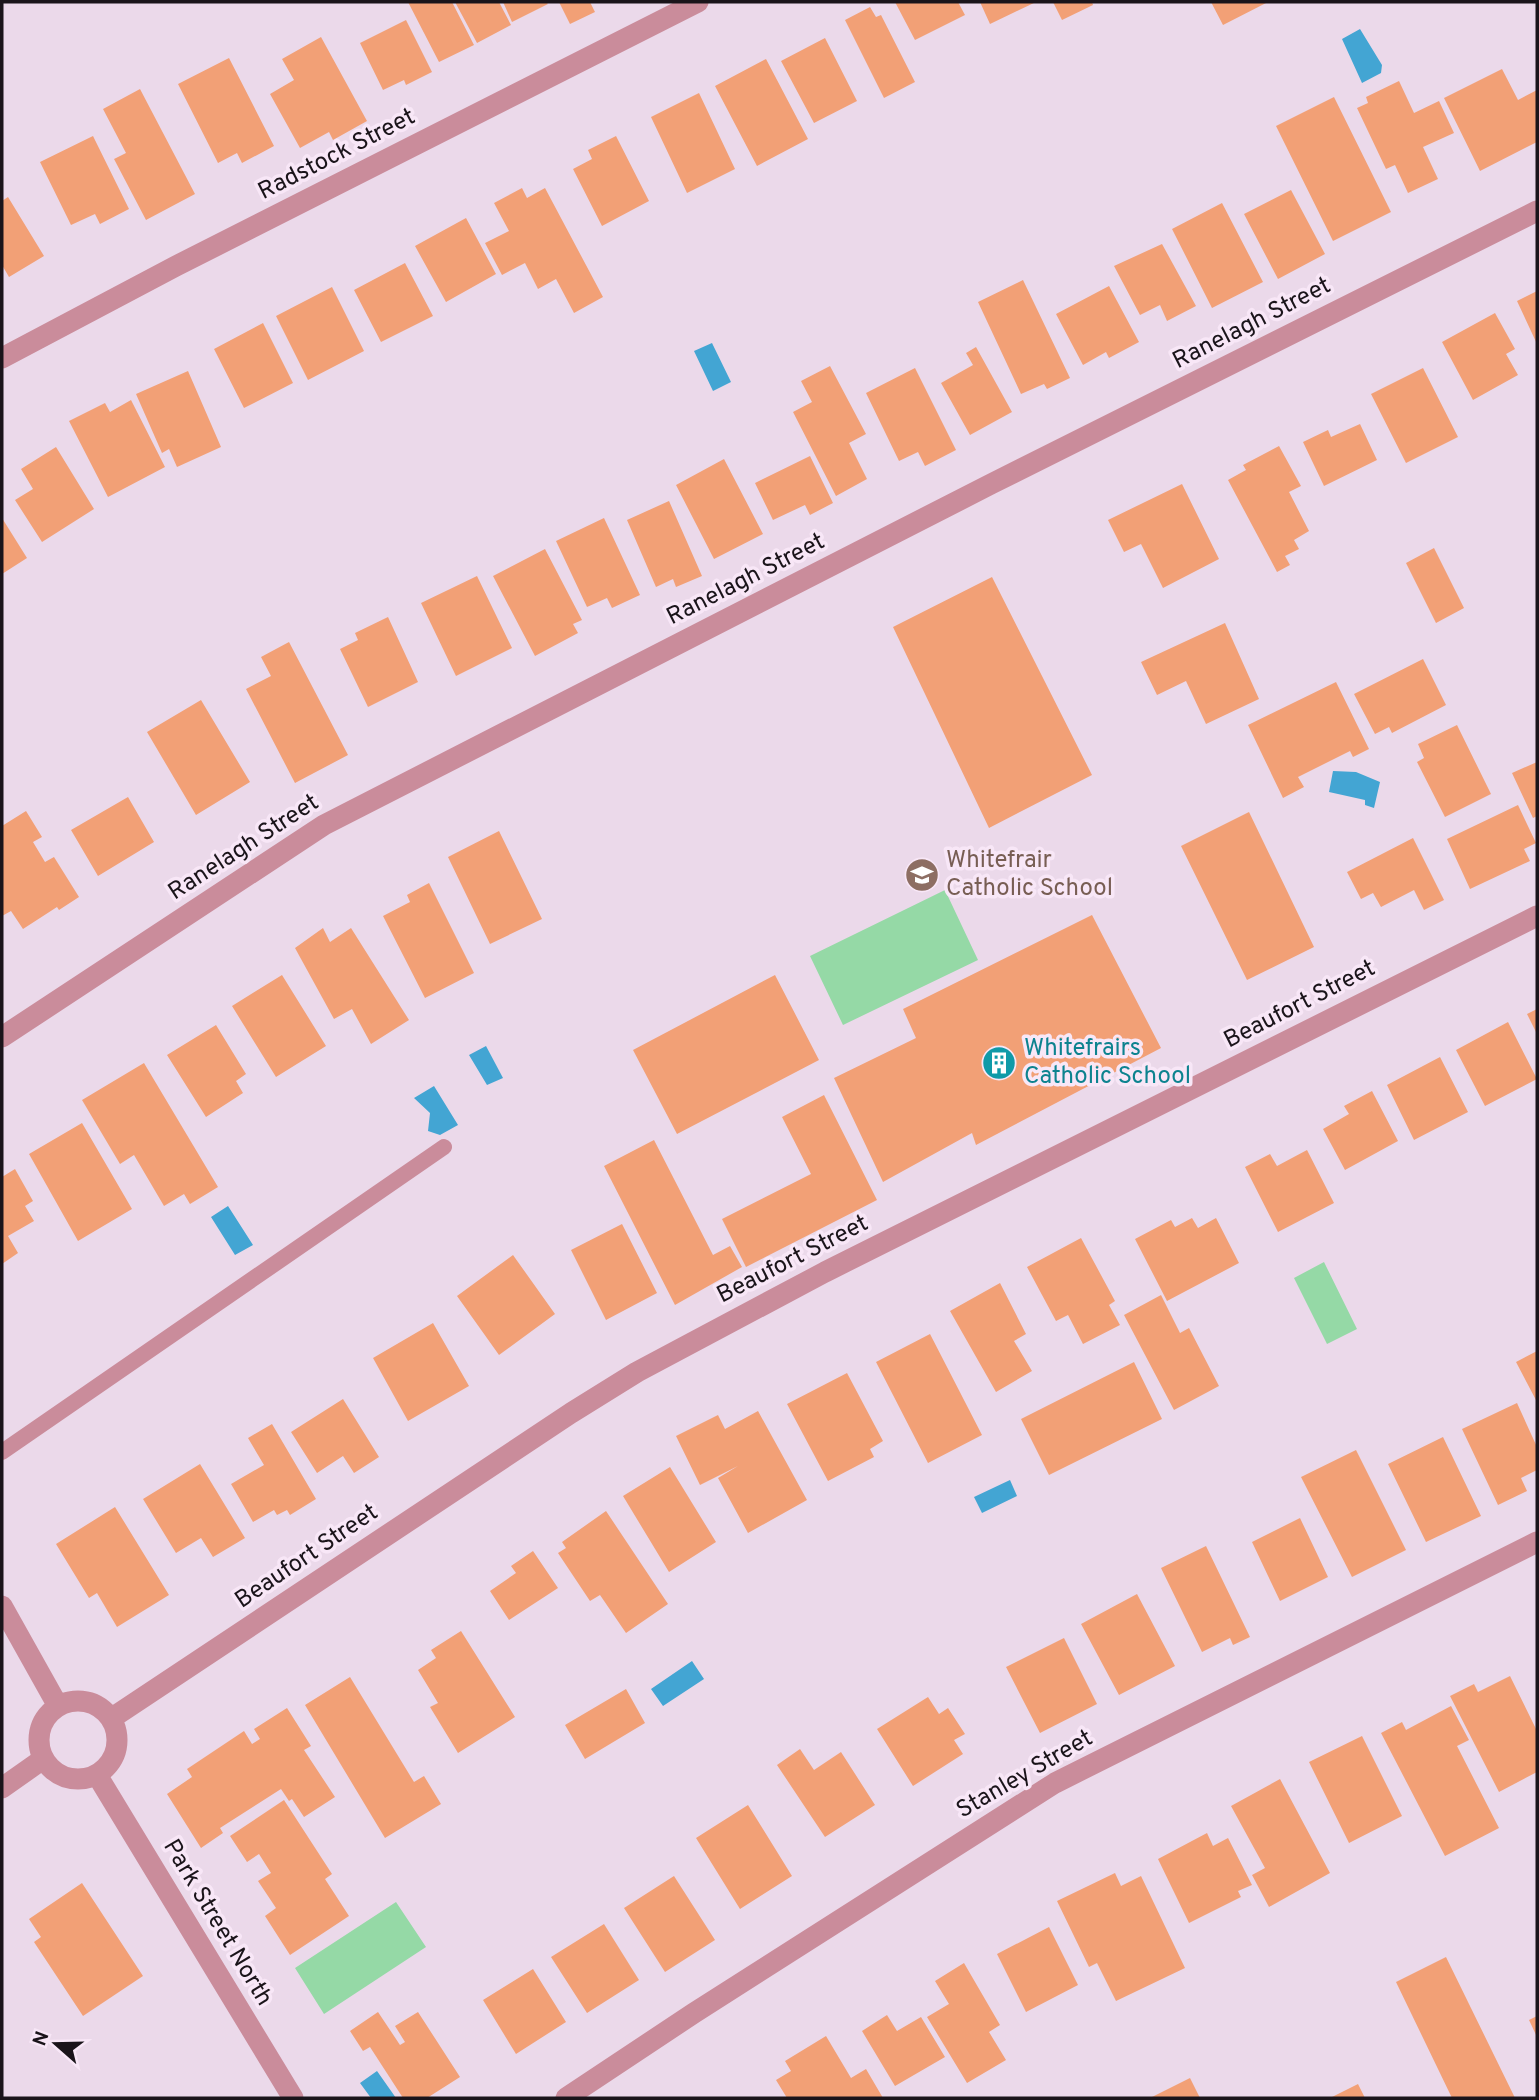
<svg xmlns="http://www.w3.org/2000/svg" width="1539" height="2100" font-family="Overpass,sans-serif">
  <rect width="100%" height="100%" fill="#ebd9ea"/>
  <path fill="#95d9a6" d="M945,890L978,960L843,1025L810,956Z
    M1324,1262L1357,1329L1327,1344L1294,1278Z
    M396,1902L426,1947L324,2014L295,1968Z"/>
  <path fill="#43a5d3" d="M1360,29L1382,65L1381,73L1362,83L1342,39Z
    M712,343L731,382L713,391L694,351Z
    M1333,771L1356,772L1380,782L1374,808L1365,805V800L1329,792Z
    M486,1046L503,1078L487,1085L469,1055Z
    M434,1086L458,1125L440,1135L428,1131L430,1113L414,1098Z
    M228,1206L253,1245L235,1255L211,1217Z
    M1010,1480L1017,1496L982,1513L974,1497Z
    M692,1661L704,1679L663,1706L651,1689Z
    M377,2071L396,2098H371L360,2083Z"/>
  <path fill="#f2a076" d="M408,2H452L474,45L439,62Z
    M455,2H499L511,25L477,43Z
    M503,2H546L548,4L512,22Z
    M559,2H590L595,12L570,24Z
    M895,2H958L965,15L915,40Z
    M980,2H1036L990,24Z
    M1053,2H1092L1093,5L1062,20Z
    M1211,2H1268L1223,25Z
    M870,7L876,17L881,15L915,82L884,98L845,20Z
    M406,20L432,72L406,85L404,80L383,90L360,43Z
    M321,37L367,121L333,140L329,132L300,148L270,94L294,80L282,59Z
    M825,38L857,101L814,123L781,61Z
    M229,58L274,146L242,163L237,153L218,163L178,84Z
    M766,59L808,139L757,166L715,86Z
    M1502,69L1518,100L1537,90V142L1480,171L1444,98Z
    M1399,81L1414,113L1439,101L1454,133L1423,147L1438,179L1408,193L1395,165L1386,169L1357,108L1368,103L1366,97Z
    M140,89L195,194L146,220L114,159L126,153L103,109Z
    M699,93L735,169L687,193L651,117Z
    M1334,97L1391,212L1333,241L1276,126Z
    M93,136L129,209L100,224L95,214L71,225L40,162Z
    M616,136L649,201L602,226L573,169L592,159L588,150Z
    M522,188L527,198L545,188L603,297L574,313L556,279L538,289L525,263L502,275L485,243L509,231L494,203Z
    M1291,190L1325,254L1278,279L1244,214Z
    M8,197L44,256L9,277L2,265V201Z
    M1222,203L1263,282L1212,308L1172,229Z
    M466,218L496,274L446,302L415,246Z
    M1162,244L1196,306L1167,321L1160,305L1140,315L1114,266Z
    M405,263L433,316L381,342L354,290Z
    M1023,280L1070,378L1047,389L1044,384L1021,394L978,302Z
    M1109,286L1139,342L1109,358L1106,352L1083,365L1056,314Z
    M332,287L364,351L308,380L276,316Z
    M1537,291V344L1517,301Z
    M1495,313L1515,349L1506,354L1518,375L1473,400L1442,342Z
    M263,323L293,383L244,408L214,349Z
    M976,347L1012,412L970,435L941,383L973,365L966,353Z
    M830,366L866,434L849,443L867,479L836,496L793,412L812,402L801,381Z
    M915,368L956,450L925,466L918,452L899,461L866,393Z
    M1423,368L1458,437L1406,463L1371,394Z
    M188,371L221,447L177,467L169,449L162,453L136,394Z
    M131,400L165,467L108,497L69,421L105,403L110,412Z
    M1360,424L1377,460L1324,486L1303,442L1328,430L1331,437Z
    M1279,446L1301,486L1289,492L1309,531L1294,540L1299,549L1285,556L1290,565L1277,572L1228,480L1246,470L1243,465Z
    M56,447L94,509L42,542L15,500L33,489L21,469Z
    M810,456L833,503L810,515L805,505L773,520L755,483Z
    M724,459L763,534L714,559L676,485Z
    M1182,484L1219,559L1163,588L1141,544L1124,552L1108,520Z
    M669,501L702,576L676,587L673,579L656,587L627,520Z
    M2,518L27,558L2,574Z
    M604,518L640,595L612,608L607,598L587,607L556,541Z
    M1434,548L1464,608L1436,623L1406,563Z
    M545,549L582,620L573,624L578,633L535,656L493,576Z
    M477,576L512,648L456,676L421,603Z
    M992,577L1092,775L989,828L893,627Z
    M388,617L418,682L368,707L340,649L358,640L355,633Z
    M1225,623L1259,699L1206,724L1186,681L1157,695L1141,662Z
    M289,642L348,755L295,783L246,689L271,676L261,657Z
    M1423,659L1446,705L1392,733L1389,727L1375,734L1354,694Z
    M1336,682L1369,749L1353,757L1350,751L1298,777L1304,787L1283,798L1248,725Z
    M201,700L250,782L196,815L147,732Z
    M1457,725L1491,794L1445,817L1417,762L1424,758L1418,744Z
    M1537,762V816L1533,818L1512,773Z
    M128,797L154,842L98,876L71,830Z
    M1518,805L1536,843L1524,849L1530,861L1470,889L1447,839Z
    M26,811L42,837L33,842L45,862L54,857L79,897L59,910L57,907L23,929L11,911L2,916V826Z
    M1249,812L1314,947L1247,980L1181,846Z
    M499,831L542,919L490,944L448,857Z
    M1413,838L1444,900L1424,910L1414,890L1381,907L1373,893L1361,899L1347,872Z
    M429,883L474,973L425,998L383,916L410,902L407,895Z
    M1092,915L1161,1048L976,1145L972,1133L883,1182L834,1078L916,1038L903,1009Z
    M323,928L330,942L351,928L409,1020L371,1044L352,1009L334,1019L295,948Z
    M282,975L326,1046L276,1077L232,1006Z
    M775,975L819,1060L677,1134L633,1050Z
    M1537,1009V1034L1527,1014Z
    M1508,1022L1537,1079L1485,1106L1456,1050Z
    M216,1025L246,1074L236,1081L243,1093L206,1117L167,1055Z
    M1440,1057L1468,1112L1414,1140L1387,1085Z
    M144,1063L218,1187L190,1204L184,1194L164,1206L134,1155L120,1164L82,1100Z
    M1372,1091L1398,1141L1345,1170L1323,1129L1349,1114L1344,1106Z
    M824,1095L877,1200L746,1267L722,1219L811,1174L782,1117Z
    M82,1123L132,1209L78,1241L29,1154Z
    M654,1140L713,1255L730,1246L742,1267L675,1305L604,1166Z
    M1307,1150L1334,1203L1278,1232L1245,1167L1270,1154L1277,1166Z
    M15,1169L33,1201L25,1206L34,1221L8,1236L18,1253L2,1264V1177Z
    M1192,1218L1198,1228L1216,1218L1239,1263L1167,1301L1135,1239L1171,1220L1175,1227Z
    M622,1224L657,1293L606,1320L571,1250Z
    M1081,1238L1115,1301L1109,1305L1120,1325L1083,1344L1068,1315L1056,1321L1027,1267Z
    M513,1255L555,1314L499,1355L457,1296Z
    M1000,1283L1026,1334L1014,1341L1032,1371L996,1392L950,1311Z
    M1161,1295L1180,1333L1189,1328L1219,1386L1174,1410L1124,1315Z
    M433,1323L469,1386L408,1421L373,1358Z
    M930,1334L982,1435L928,1463L876,1362Z
    M1537,1351V1402L1516,1362Z
    M1134,1362L1162,1419L1049,1475L1021,1419Z
    M847,1373L883,1441L870,1449L874,1457L828,1481L787,1404Z
    M343,1399L379,1457L354,1473L343,1456L317,1473L291,1432Z
    M1517,1403L1537,1447V1470L1521,1478L1527,1491L1498,1505L1462,1429Z
    M758,1411L807,1500L748,1533L718,1478L738,1466L700,1485L676,1436L718,1415L725,1429Z
    M272,1424L316,1499L290,1515L287,1510L277,1515L274,1510L253,1522L231,1484L264,1465L248,1438Z
    M1443,1437L1481,1516L1426,1542L1388,1464Z
    M1356,1450L1406,1550L1352,1577L1301,1477Z
    M200,1464L245,1538L213,1557L201,1538L176,1553L143,1499Z
    M670,1467L716,1542L669,1572L623,1496Z
    M115,1507L169,1595L117,1627L97,1593L89,1598L56,1544Z
    M606,1511L668,1604L626,1633L600,1595L590,1601L558,1553L566,1548L562,1542Z
    M1300,1518L1328,1577L1280,1601L1252,1542Z
    M1206,1546L1250,1637L1233,1645L1230,1638L1202,1652L1161,1568Z
    M533,1551L558,1588L509,1620L490,1591L516,1573L511,1566Z
    M1137,1594L1175,1666L1119,1695L1081,1624Z
    M461,1631L515,1717L458,1753L430,1707L438,1703L418,1670L436,1658L431,1650Z
    M1064,1638L1097,1704L1040,1733L1006,1667Z
    M1510,1676L1537,1731V1772L1499,1792L1450,1696L1474,1684L1478,1692Z
    M350,1677L414,1782L424,1776L441,1804L385,1838L305,1705Z
    M626,1689L645,1723L585,1759L565,1725Z
    M928,1697L939,1714L948,1708L965,1734L954,1740L963,1754L913,1786L877,1729Z
    M1451,1706L1469,1740L1457,1746L1499,1828L1445,1856L1381,1733L1402,1722L1406,1730Z
    M287,1708L311,1746L304,1750L335,1797L304,1817L292,1799L289,1801L281,1789L220,1828L223,1833L201,1848L167,1794L192,1777L187,1769L244,1731L252,1744L260,1739L254,1729Z
    M1362,1736L1402,1816L1349,1843L1309,1762Z
    M800,1749L814,1770L841,1752L875,1805L825,1837L777,1765Z
    M1280,1779L1330,1873L1269,1907L1252,1875L1265,1868L1231,1806Z
    M284,1800L332,1874L325,1879L349,1916L290,1955L265,1916L276,1908L258,1881L271,1873L259,1854L247,1862L230,1836Z
    M748,1805L792,1876L740,1909L696,1838Z
    M1207,1833L1213,1846L1228,1838L1252,1885L1238,1891L1241,1897L1189,1923L1158,1859Z
    M1115,1873L1121,1886L1141,1876L1185,1968L1116,2001L1097,1963L1089,1967L1057,1901Z
    M674,1876L715,1940L665,1972L624,1908Z
    M82,1883L143,1976L83,2016L34,1942L41,1937L29,1919Z
    M604,1924L639,1980L587,2013L551,1957Z
    M1049,1927L1078,1985L1026,2012L997,1954Z
    M1446,1957L1515,2098H1452L1396,1982Z
    M964,1963L1000,2025L989,2032L1006,2060L967,2083L927,2017L949,2004L935,1981Z
    M533,1969L566,2022L516,2054L483,2000Z
    M378,2012L400,2045L405,2042L395,2026L418,2012L460,2077L427,2098H403L370,2047L363,2051L350,2031Z
    M887,2015L897,2031L921,2017L945,2057L895,2086L862,2031Z
    M1537,2016V2037L1529,2020Z
    M826,2036L851,2078L866,2069L883,2098H787L776,2080L791,2071L785,2061Z
    M1190,2078L1200,2098H1150Z
    M1358,2084L1365,2098H1330Z"/>
  <g fill="none" stroke-linecap="round" stroke-linejoin="round">
    <path stroke="#ca8c9b" stroke-width="16" d="M2,1452L444,1147"/>
    <path stroke="#ca8c9b" stroke-width="21" d="M2,358L176,266L698,2
      M2,1037L324,825L991,484L1537,211
      M2,1606L58,1706
      M39 1740a39 39 0 1 1 78 0a39 39 0 1 1-78 0Z
      M112,1718L571,1413L637,1372L825,1272L1537,916
      M97,1775L293,2098
      M2,1788L43,1759
      M566,2098L694,2013L1055,1783L1537,1542"/>
  </g>
  <defs>
    <g id="school-disc" transform="scale(1.75)"><circle r="9.5" fill="#8d6e63" stroke="#f8e7f7"/><path d="M0-5L7-2L0 1L-7-2ZM-4 1L0 2.5L4 1V4Q0 6-4 4Z" fill="#fff"/></g>
    <g id="building-disc" transform="scale(1.75)"><circle r="9.5" fill="#0f9aa8" stroke="#f8e7f7"/><path d="M-4-6H4V6H1V3H-1V6H-4ZM-2.5-4.3h1.7v1.8h-1.7ZM.8-4.3h1.7v1.8H.8ZM-2.5-1h1.7V.8h-1.7ZM.8-1h1.7V.8H.8Z" fill="#fff"/></g>
  </defs>
  <g fill-rule="evenodd">
    <use href="#school-disc" x="922" y="875"/>
    <use href="#building-disc" x="999" y="1063"/>
  </g>
  <g text-anchor="middle" dominant-baseline="central" stroke-width="7" stroke-linejoin="round" paint-order="stroke">
    <g font-size="24" fill="#1a141a" stroke="#f8e7f7">
      <text transform="translate(337 155) rotate(-27)">Radstock Street</text>
      <text transform="translate(1252 324) rotate(-27)">Ranelagh Street</text>
      <text transform="translate(746 580) rotate(-27)">Ranelagh Street</text>
      <text transform="translate(244 848) rotate(-33)">Ranelagh Street</text>
      <text transform="translate(1300 1005) rotate(-27)">Beaufort Street</text>
      <text transform="translate(793 1260) rotate(-27)">Beaufort Street</text>
      <text transform="translate(307 1557) rotate(-34)">Beaufort Street</text>
      <text transform="translate(1025 1775) rotate(-30)">Stanley Street</text>
      <text transform="translate(217 1923) rotate(59)">Park Street North</text>
    </g>
    <g font-size="24" fill="#785e54" stroke="#f8e7f7" text-anchor="start">
      <text x="946" y="861">Whitefrair<tspan x="946" dy="28">Catholic School</tspan></text>
    </g>
    <g font-size="24" fill="#0d838f" stroke="#f8e7f7" text-anchor="start">
      <text x="1024" y="1049">Whitefrairs<tspan x="1024" dy="28">Catholic School</tspan></text>
    </g>
  </g>
  <rect width="1539" height="2100" fill="none" stroke="#1a141a" stroke-width="7"/>
  <g transform="translate(56 2044) rotate(290)" stroke="#f8e7f7" stroke-width="5" paint-order="stroke">
  <path d="M0-5L12 26L0 18L-12 26Z" fill="#1a141a"/>
  <text y="-10" font-size="19" font-weight="bold" text-anchor="middle" fill="#1a141a">N</text>
  </g>
</svg>
